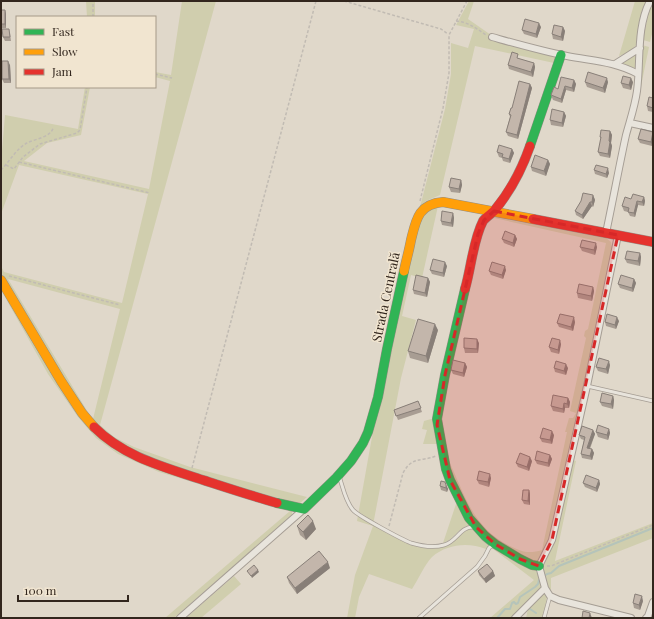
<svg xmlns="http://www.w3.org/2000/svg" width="654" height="619" font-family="'Playfair Display',serif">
  <rect width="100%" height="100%" fill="#e0d8ca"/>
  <path fill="#d0ceae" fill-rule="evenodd" d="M86,1H95V17H87Z
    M182,1H216L100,425L114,437L134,447L190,467L307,497L298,505L278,501L135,453L92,423L23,315L1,275V266L4,272L122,303L148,194L19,165L1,214V162L5,115L78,129L85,87H90L81,135L47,143L24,161L149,189L170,81L155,77V72L171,75ZM8,279L120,309L93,419H92Z
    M469,1H474L468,19L491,35L557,56L554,63L475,46L440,195L426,201L420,207L445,109L451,74V43L468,48L474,29L456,25Z
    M635,1H647L642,11L638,43L630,52L619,56Z
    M653,5V30L650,42L643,40L649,9Z
    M642,45L649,47L641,86L640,73Z
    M637,52L636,71L620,63Z
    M438,206L422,278L411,275L402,316L416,320L401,378L373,525C395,537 426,559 451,543C461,537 461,529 474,529L492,544L486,549C468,542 447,544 432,557C425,564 418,580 412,589L369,574L359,597L355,618H347L355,575L373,526L357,521L375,420L419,221C423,212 428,209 438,206Z
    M497,216L606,238L611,242L612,248L580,403L550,537L538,562L533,563L496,543L471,517L447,464L449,461C465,495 473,528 510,546C522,552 529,554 542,550L567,432H565L569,418H573L576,413L570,411L586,338L584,336L585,331L588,329L606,243L494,218Z
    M1,285L105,441L292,510V515L174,618H165L290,511L159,472L118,454L96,438L78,417L48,374L1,290Z
    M431,419H434L439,444H423L427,430L422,429L424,421Z
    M573,460L576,461L555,561L653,523V538L551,578V591L544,579L542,564Z
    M458,498L472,525C459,525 455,540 443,543Z
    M495,547L535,569L542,584L538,593L513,618H490L534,580L493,549Z
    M234,576L241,584L201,618H186Z
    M545,591L547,597L543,618H526L528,609Z"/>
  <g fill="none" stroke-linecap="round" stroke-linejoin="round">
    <path stroke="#b5c4ba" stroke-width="2" d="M530,609L536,613
      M497,618L505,609H510L512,603L514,602L516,604L518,603L520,597L535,587L538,584L539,580L547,574L551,573L559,566L653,528"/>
    <g stroke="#a59d94" stroke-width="4.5">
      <path id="lane" d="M587,386L653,401
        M339,476C343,487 345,501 353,510C358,516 403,540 411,543C421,546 434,548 444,545C457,542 460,526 474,527
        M419,618L477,567L485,556L489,548L494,544
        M544,618L550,596"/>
    </g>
    <g stroke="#a59d94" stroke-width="8">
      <path id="street" d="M492,37C517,44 541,51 567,56C592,61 614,61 638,74
        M615,64L640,48
        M630,123L653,128
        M606,233C613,200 619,167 626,135C630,120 635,106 637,91C641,61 636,28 650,1
        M618,235L587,386L552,540L539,566L545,588L550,596L559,600L631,618
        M180,618L304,509
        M515,618L545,588
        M646,618L648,616L653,602"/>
    </g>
    <g stroke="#948d84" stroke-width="10">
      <path id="fast" d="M530,146L561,55
        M465,289L445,375L437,419L446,469L450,480L469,518L485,536L495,544L520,559L532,565L539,566
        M277,503L304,509L336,478L351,461L363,443L368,432L378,397L387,349L404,271"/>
    </g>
    <g stroke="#948d84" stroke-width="10">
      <path id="slow" d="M404,271C406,261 409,251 411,240C416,220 418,204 443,202L533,219
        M1,280L61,381L82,413L94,427"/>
    </g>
    <g stroke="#948d84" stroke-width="10">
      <path id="jam" d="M533,219L653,242
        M465,289C471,269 473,240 483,221C486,217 491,214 494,211C510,192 522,169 530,146
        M94,427C124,457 164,467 203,480C228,488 252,496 277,503"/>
    </g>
    <path stroke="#c1bbb3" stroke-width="1.5" stroke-dasharray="3 2" stroke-linecap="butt" d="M344,1L441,29L448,34
      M93,17V1
      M456,21C468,22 476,28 486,35
      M155,74L172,78
      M19,162L150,193
      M6,165L14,169L23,157L40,144L77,133L80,130L87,87
      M1,170C9,162 17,148 27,143C35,139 51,137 53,128
      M420,201L443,108L449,73V35L467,1
      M9,276L120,305
      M192,468L316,1
      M389,526L403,473C412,456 421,462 436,456
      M547,566H551L653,525"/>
    <use href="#lane" stroke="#e8e4dc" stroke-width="3"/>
    <use href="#street" stroke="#e8e4dc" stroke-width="6"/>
    <use href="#fast" stroke="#30b455" stroke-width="9"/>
    <use href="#slow" stroke="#ff9f0a" stroke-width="9"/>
    <use href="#jam" stroke="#e5322d" stroke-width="9"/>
  </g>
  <path fill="#a89d93" d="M1,10H5L6,14V28H1Z
    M541,27L537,38L524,34L522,30Z
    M563,27L565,31L563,41L553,39L552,34Z
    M10,33L11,41H5L3,37Z
    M520,58L519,59L534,63L535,67L533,77L509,69L508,65Z
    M10,65L11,83H4L2,79Z
    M574,80L576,84L574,92L566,90L562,103L553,100L551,95L558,89Z
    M585,82H608L605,93L587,87Z
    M633,82L631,90L623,88L621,83Z
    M530,84L532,88L518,139L508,136L506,132L510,117L509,114L512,108Z
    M653,98V112L648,111L647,106Z
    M564,112L566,116L563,127L551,125L550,120Z
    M610,131L612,135L611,143L612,146L610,158L600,156L598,152L601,139L600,137Z
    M653,132L652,146L640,143L638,139Z
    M512,149L514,153L510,163L503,161L502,158L499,157L497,152Z
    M548,160L550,164L546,176L532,171L531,167Z
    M594,170L609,173L607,178L595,174Z
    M461,180L462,185L460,193L451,192L449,187Z
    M593,195L595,200L593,207L592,206L583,219L576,215L575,211Z
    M644,197L645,201L644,206L638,205L635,217L630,216L628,212L624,211L622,206L631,199Z
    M453,213L454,218L453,227L442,225L441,221Z
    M515,235L517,239L514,247L504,243L502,239Z
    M580,247H597L595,255L582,251Z
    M640,253L641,257L640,266L627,263L625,259Z
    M447,266L444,277L432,274L430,270Z
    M506,270L503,279L491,275L489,271Z
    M428,278L430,282L427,297L414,294L413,290Z
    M634,279L636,283L633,292L620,288L618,284Z
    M593,287L594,291L592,301L578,298L577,293Z
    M619,321L616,329L606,326L605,322Z
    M575,322L573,331L559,327L557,323Z
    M438,330L428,363L410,358L408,351Z
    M479,343L478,353H465L464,348Z
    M561,344L559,354L551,352L549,347Z
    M465,363L467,367L464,377L453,374L451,370Z
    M610,365L608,374L598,371L596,367Z
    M554,368H568L566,375L555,372Z
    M613,396L614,400L613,409L602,406L600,402Z
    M568,398L570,402L569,408H565L564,413L553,411L551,406Z
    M418,401L422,412L398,420L394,410Z
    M609,429L610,433L608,440L598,437L596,432Z
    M593,430L595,434L590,449H592L594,453L592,460L582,458L581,454L584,440L581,439L579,435Z
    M554,435L552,444L542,442L540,438Z
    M550,455L552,459L549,467L537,464L535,460Z
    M532,461L529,471L518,467L516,463Z
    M491,478L489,487L479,484L477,480Z
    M599,480L600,484L597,492L585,487L583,483Z
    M446,485L448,489L447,492L441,490L440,486Z
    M529,490L530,494V505L524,504L522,500Z
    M297,526L316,529L306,540L300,535Z
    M330,568L297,594L289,583L287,577Z
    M478,571H493L495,576L486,583L479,575Z
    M643,601L640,610L634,608L633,603Z"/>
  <path fill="#887f78" d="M5,10L6,14V28L5,24Z
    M539,23L541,27L537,38L536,34Z
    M563,27L565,31L563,41L561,37Z
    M8,61L10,65L11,83L9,79Z
    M534,63L535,67L533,77L531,72Z
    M607,78L608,82L605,93L603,88Z
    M631,78L633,82L631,90L629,85Z
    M574,80L576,84L574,92L572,88Z
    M530,84L532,88L518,139L517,135Z
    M565,86L566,90L562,103L561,99Z
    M564,112L566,116L563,127L562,123Z
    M610,131L612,135L611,143L612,146L610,158L608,154Z
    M653,134V144L652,146L651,142Z
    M512,149L514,153L510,163L509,159Z
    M548,160L550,164L546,176L544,171Z
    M608,168L609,173L607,178L606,174Z
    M461,180L462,185L460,193L459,189Z
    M593,195L595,200L593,207L592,202Z
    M644,197L645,201L644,206L642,202Z
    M637,201L638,205L635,217L634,213Z
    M590,202L592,206L583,219L582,215Z
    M453,213L454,218L453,227L451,223Z
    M515,235L517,239L514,247L513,243Z
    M596,243L597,247L595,255L594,250Z
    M640,253L641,257L640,266L638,261Z
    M445,262L447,266L444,277L443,273Z
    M505,266L506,270L503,279L502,275Z
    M428,278L430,282L427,297L425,293Z
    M634,279L636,283L633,292L632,288Z
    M593,287L594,291L592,301L591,296Z
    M574,317L575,322L573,331L571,327Z
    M617,317L619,321L616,329L615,325Z
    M435,324L438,330L428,363L426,356Z
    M477,339L479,343L478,353L477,349Z
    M560,340L561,344L559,354L558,350Z
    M609,361L610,365L608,374L606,369Z
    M465,363L467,367L464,377L463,373Z
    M566,364L568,368L566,375L564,371Z
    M613,396L614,400L613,409L611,404Z
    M568,398L570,402L569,408L567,404Z
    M564,403L565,408L564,413L563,409Z
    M609,429L610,433L608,440L607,435Z
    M593,430L595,434L588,452L587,448Z
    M552,431L554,435L552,444L550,440Z
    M592,449L594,453L592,460L590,456Z
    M550,455L552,459L549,467L548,463Z
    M530,457L532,461L529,471L527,467Z
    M490,474L491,478L489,487L488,482Z
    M599,480L600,484L597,492L596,488Z
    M446,485L448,489L447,492L446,488Z
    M529,490L530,494V505L528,501Z
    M313,521L316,529L306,540L303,532Z
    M328,562L330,568L297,594L295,588Z
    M258,570L259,572L252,578L251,576Z
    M493,571L495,576L486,583L484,579Z
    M642,596L643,601L640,610L639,605Z
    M590,613L592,618H589Z"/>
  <path fill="#c3b6ab" stroke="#887f78" d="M1,10H5V24H1Z
    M525,19L539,23L536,34L522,30Z
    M554,25L563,27L561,37L552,34Z
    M2,29H9L10,37H3Z
    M512,52L518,54L517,58L534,63L531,72L508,65Z
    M2,61H8L9,79H2Z
    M588,72L607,78L603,88L585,82Z
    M623,76L631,78L629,85L621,83Z
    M561,77L574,80L572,88L565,86L561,99L551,95L554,87L558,89Z
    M519,81L530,84L517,135L506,132L511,115L509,114L511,108H512Z
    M649,97L653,98V108L647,106Z
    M552,109L564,112L562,123L550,120Z
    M641,129L653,132L651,142L638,139Z
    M601,130L610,131L609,141L610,142L608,154L598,152L601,137H600Z
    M499,145L512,149L509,159L502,157L503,154L497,152Z
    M535,155L548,160L544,171L531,167Z
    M596,165L608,168L606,174L594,170Z
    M451,178L461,180L459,189L449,187Z
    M583,193L593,195L592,202H590L582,215L575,211L581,201Z
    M633,194L644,197L642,202L637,201L634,213L628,212L629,208L622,206L625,197L631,199Z
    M442,211L453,213L451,223L441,221Z
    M505,231L515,235L513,243L502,239Z
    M582,240L596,243L594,250L580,247Z
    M627,251L640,253L638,261L625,259Z
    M433,259L445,262L443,273L430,270Z
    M492,262L505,266L502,275L489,271Z
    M416,275L428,278L425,293L413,290Z
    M621,275L634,279L632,288L618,284Z
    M579,284L593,287L591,296L577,293Z
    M560,314L574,317L571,327L557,323Z
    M607,314L617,317L615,325L605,322Z
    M418,319L435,324L426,356L408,351Z
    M464,338L477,339V349L464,348Z
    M552,338L560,340L558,350L549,347Z
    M599,358L609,361L606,369L596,367Z
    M453,360L465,363L463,373L451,370Z
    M556,361L566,364L564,371L554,368Z
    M602,393L613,396L611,404L600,402Z
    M553,395L568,398L567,404L564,403L563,409L551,406Z
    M418,401L421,408L396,416L394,410Z
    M598,425L609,429L607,435L596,432Z
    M582,426L593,430L587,448L592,449L590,456L581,454L585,437L579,435Z
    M543,428L552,431L550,440L540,438Z
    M537,451L550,455L548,463L535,460Z
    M520,453L530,457L527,467L516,463Z
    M479,471L490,474L488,482L477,480Z
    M586,475L599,480L596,488L583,483Z
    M441,481L445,482L446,485V488L440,486Z
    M523,490H529L528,501L522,500Z
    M308,515L313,521L303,532L297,526Z
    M319,551L328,562L295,588L287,577Z
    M487,564L493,571L484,579L478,571Z
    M254,565L258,570L251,576L247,571Z
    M635,594L642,596L639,605L633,603Z
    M583,611L590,613L589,618H582Z"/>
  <path fill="#d62828" fill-opacity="0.2" stroke="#d62828" stroke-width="3" stroke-dasharray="8 5" stroke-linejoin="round" d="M494,211L618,235L552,540L539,566L520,559L495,544L476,527L450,480L437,425L445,375L478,234L484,220Z"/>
  <g text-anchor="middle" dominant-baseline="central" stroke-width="3" stroke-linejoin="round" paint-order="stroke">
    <g font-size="13" fill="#32261d" stroke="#f1e5d0">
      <text transform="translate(385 297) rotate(-78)">Strada Centrală</text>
    </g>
  </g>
  <rect width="654" height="619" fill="none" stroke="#32261d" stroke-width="4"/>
  <rect x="16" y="16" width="140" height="72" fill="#f1e5d0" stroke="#a59988"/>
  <rect x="24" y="29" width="20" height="6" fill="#30b455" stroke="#a59988"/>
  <text x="52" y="36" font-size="12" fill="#32261d">Fast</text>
  <rect x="24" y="49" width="20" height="6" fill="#ff9f0a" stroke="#a59988"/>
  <text x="52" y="56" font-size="12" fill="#32261d">Slow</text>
  <rect x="24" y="69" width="20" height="6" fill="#e5322d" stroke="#a59988"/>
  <text x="52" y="76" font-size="12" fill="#32261d">Jam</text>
  <path d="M18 595v6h110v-6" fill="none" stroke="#32261d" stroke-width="2"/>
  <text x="24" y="595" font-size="12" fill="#32261d" stroke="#f1e5d0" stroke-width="3" paint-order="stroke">100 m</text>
</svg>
